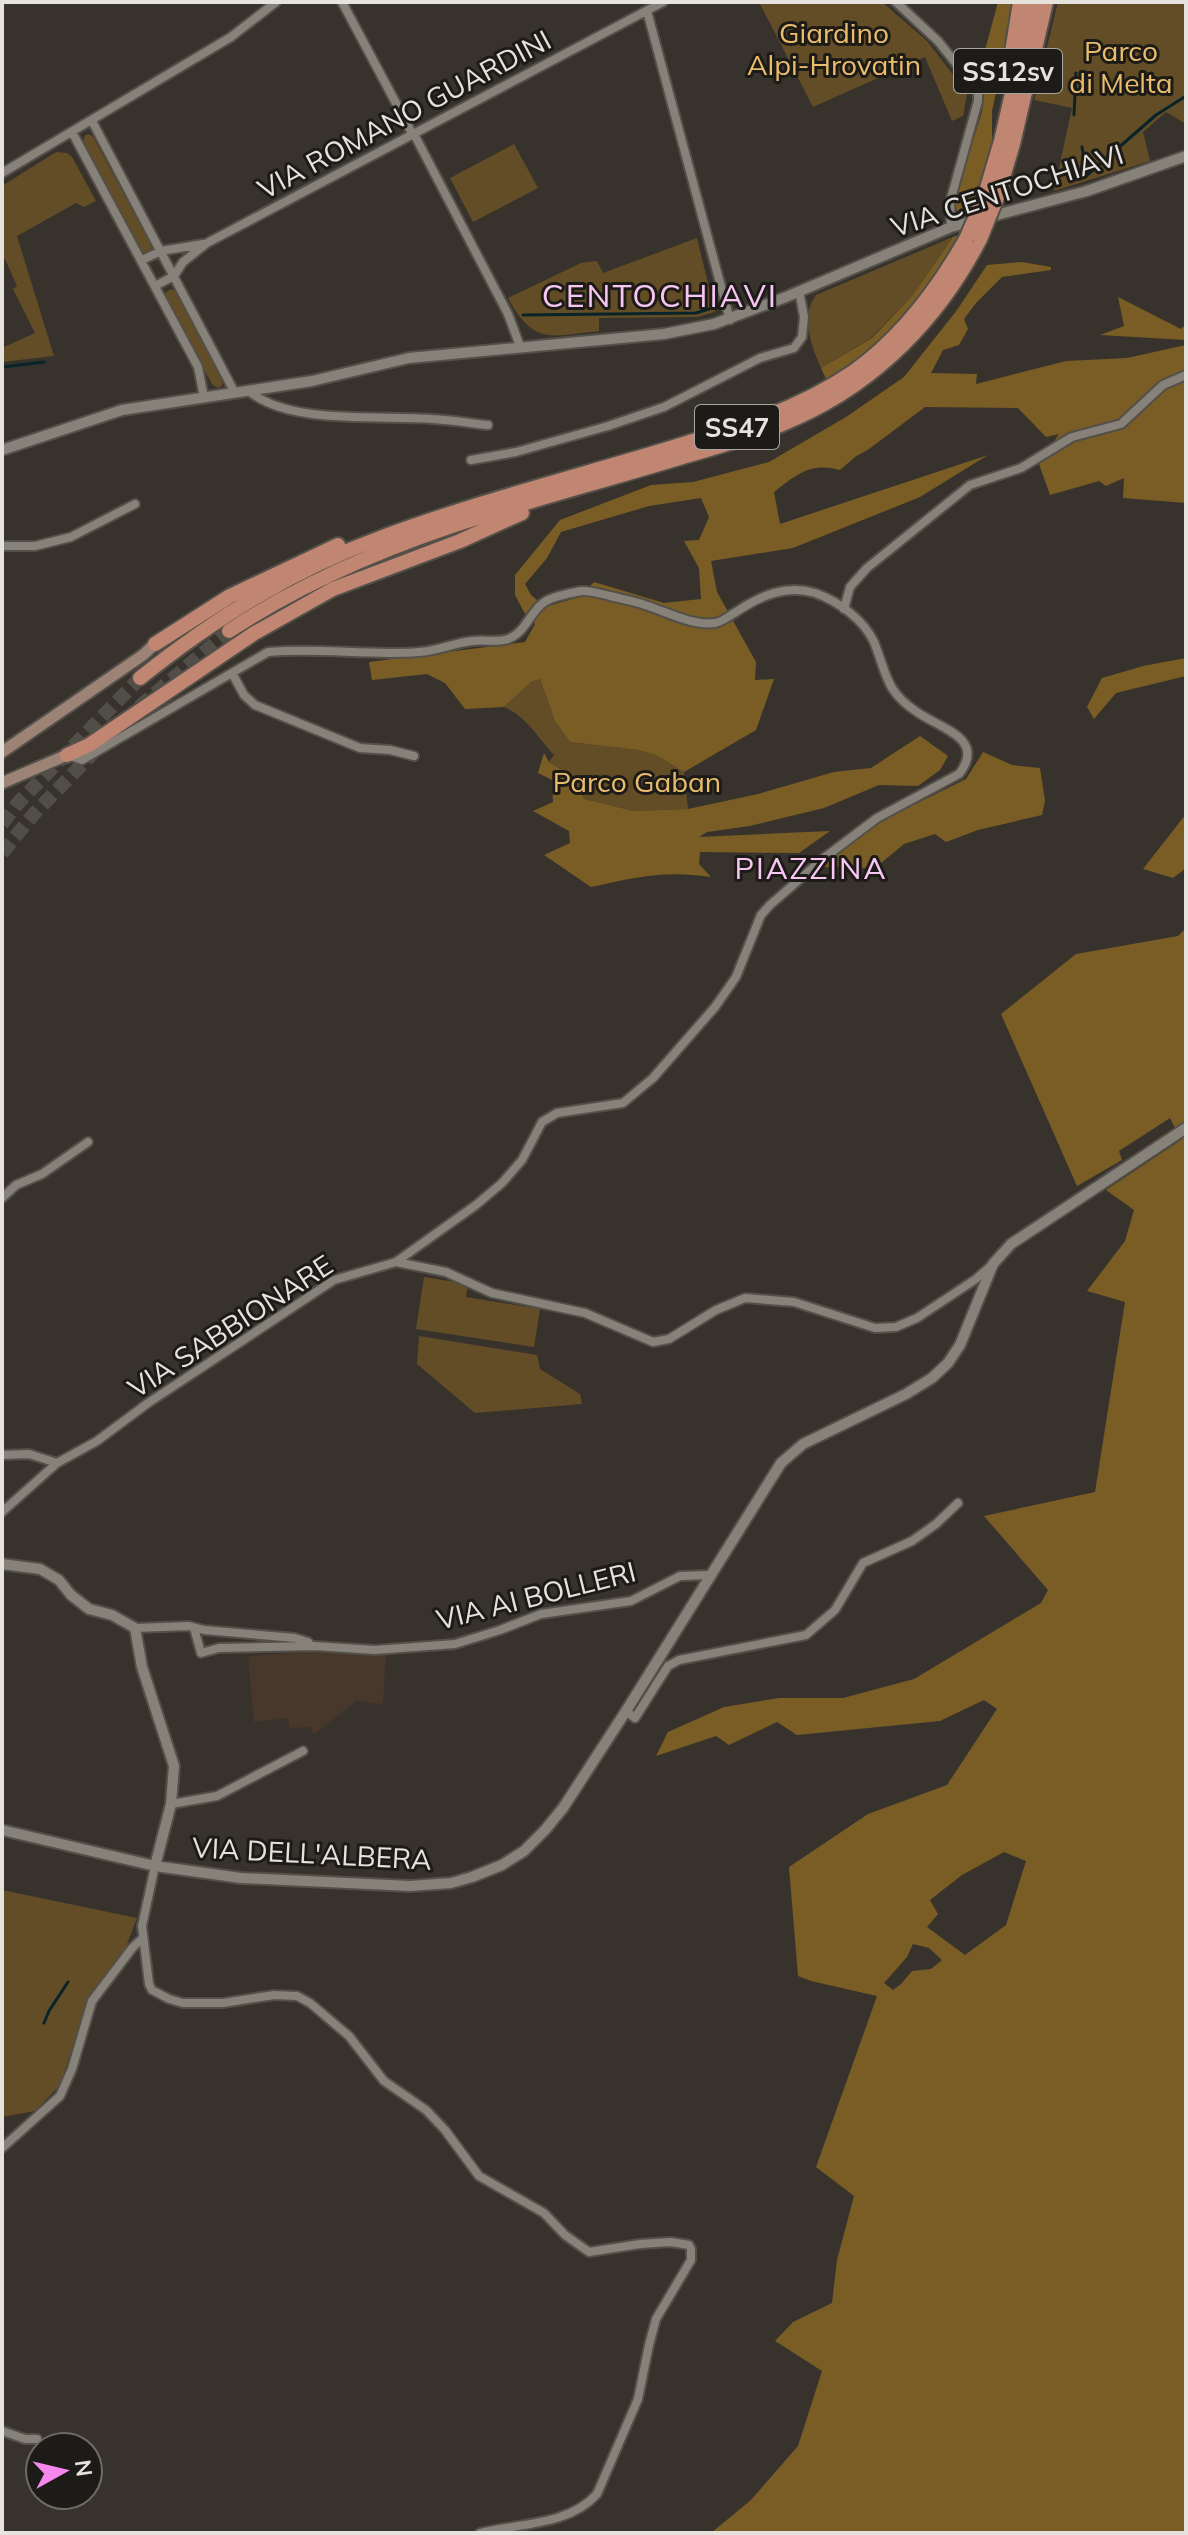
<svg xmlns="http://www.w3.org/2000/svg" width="1188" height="2535" font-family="Mulish,sans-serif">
  <rect width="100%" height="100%" fill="#37332c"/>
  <path fill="#47382b" d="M320,1651L386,1655L383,1704L356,1701L316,1733H313L311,1727L290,1728L288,1718L254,1722L248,1656Z"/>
  <path fill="#634d26" d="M759,2H882L927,41L967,93L963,116L952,121L925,57L813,107Z
    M1058,2H1186V124L1166,112L1143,132L1150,161L1054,191L1072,108L1034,100Z
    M89,134L93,137L152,247L149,253H142L83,142L85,135Z
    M514,144L538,188L473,222L450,178Z
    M56,152L67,153L72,157L96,201L84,207L76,203L17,236L54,356L2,362V348L35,333L13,289L17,286L5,259L2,260V186Z
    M953,237L913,295L871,338L821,368C811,345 800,316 816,295Z
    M697,238L715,312L697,317L599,318V331C551,336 534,346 508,298L581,263L597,261L603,273Z
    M171,289L176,291L223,379L222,386L218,388L212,384L167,301L165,293Z
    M540,679L555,721L570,742L638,750L656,755L684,772L688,809L634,811L584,799L573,777L549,762L554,755C538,738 526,716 504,707L531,682Z
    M424,1277L468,1284L466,1297L540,1309L534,1347L416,1329Z
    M419,1336L537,1355L540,1369L580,1394L582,1404L475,1413L417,1364Z
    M2,1890L137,1918L126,1947L93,1992L81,2021L60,2085L35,2111L2,2117Z"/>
  <path fill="#7a5d25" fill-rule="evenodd" d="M998,2H1015L992,111V150L971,214L960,216L953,202L982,112L987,67L981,65Z
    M962,234C926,296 887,341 827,381L821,368L872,338L913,295L953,237Z
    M1022,262L1051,267V270L1002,277L976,303L964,319L968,329L959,345L943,350L931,373L977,374L976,384L1066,361L1127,358L1186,345V503L1123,498L1124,478L1106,486L1099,481L1050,495L1039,464L1059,434L1046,437L1018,408L925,407L869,449L855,457L840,470C811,462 797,474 774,492L780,524L988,455L920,497L793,548L711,561L717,592L756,662L755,680L774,679L756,730L684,772L656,755L638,750L570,742L555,721L540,679L531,682L504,707L465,709L445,683L427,674L372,680L369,662L525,642L535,624L524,612L515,595V575L560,520L651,485L693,482L769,462L846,417L904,377L957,310L987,265ZM701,498L709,517L699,540L684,541L699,568L701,599L664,603L594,582L579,597L545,607L531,595L525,584L547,558L561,532L649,506Z
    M1118,297L1181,329L1186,324V340L1100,335L1124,326Z
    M1186,658V676L1116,693L1094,719L1087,707L1102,678L1143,666Z
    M920,736L948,756L940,770L918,786L879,785L824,808L750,826L707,832L699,837L830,831L799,853L700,852L699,864L711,877C664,870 637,877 591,887L544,855L570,843L569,831L533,811L553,802L552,780L538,773L544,753L549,762L573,777L584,799L634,811L688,809L758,794L834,772L871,768Z
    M983,752L1012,765L1040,768L1045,801L1042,815L978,830L946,842L935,834L904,844L875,868L822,867L879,822L966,779Z
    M1186,814V868L1173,878L1143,869Z
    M1186,928V2533H711L751,2500L798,2446L822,2371L775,2341L793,2322L832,2303L837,2260L854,2196L816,2167L877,1996L811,1981L798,1976L789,1867L868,1814L947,1785L997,1709L984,1700L940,1721L797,1735L777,1722L729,1745L716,1736L656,1756L668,1732L724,1707L779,1698H843L914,1679L1041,1603L1048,1590L984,1516L1095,1492L1125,1302L1087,1291L1125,1241L1134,1210L1106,1190L1181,1140L1170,1118L1119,1151L1122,1160L1077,1186L1001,1014L1076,954L1178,936ZM1004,1852L1026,1861L1006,1925L965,1955L927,1927L938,1914L930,1900L962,1875ZM913,1944L929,1948L942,1960L931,1969L912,1971L901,1984L893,1990L884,1983L907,1957Z"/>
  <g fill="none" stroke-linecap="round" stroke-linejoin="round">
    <path stroke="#092428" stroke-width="3" d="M1074,115L1076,73
      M1082,147L1087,174
      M1085,177L1156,115L1186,96
      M523,315L696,313L709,309
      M2,367L44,362
      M44,2023L49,2011L68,1982"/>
    <path stroke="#514d47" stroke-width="14" stroke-dasharray="14 7" stroke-linecap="butt" d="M139,707L229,631
      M2,824L18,803L140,678
      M2,853L33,815L96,750"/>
    <g stroke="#534f49" stroke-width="12">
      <path id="minor" d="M342,2L413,135
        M896,2L938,41L978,91V101L950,202L951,227
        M647,11L730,320
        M92,121L235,393
        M72,132L198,367L204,397
        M414,134L508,314L520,346
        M2,173L231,37L276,2
        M142,260L161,251L203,244
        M155,286L174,276L183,262L207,243L663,2
        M250,392C291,425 381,415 432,419C451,420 469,423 488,425
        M471,460L516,452L608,426L664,407L760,358L794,348L802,337L804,317L799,291
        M2,546H35L71,537L135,504
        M844,609L850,587L867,568L970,485L1021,468L1072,437L1121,424L1163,385L1186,375
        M232,673L244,695L255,705L360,748L390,750L414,756
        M67,755L82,760L268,652C318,647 368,656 419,652C437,651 454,643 472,641C484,639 497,643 508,639C527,632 530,610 546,601C555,596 570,593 581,591C590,590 601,594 610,596C622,599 634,601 645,605C667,612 692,626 715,623C722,622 729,616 736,612C760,596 786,584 815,593C838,601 864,620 874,642C887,674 885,691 917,712C939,728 987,738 959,774L877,818L824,858L770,905L761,915L736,977L715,1007L653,1078L623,1103L557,1113L542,1122L522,1160L502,1183L476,1205L396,1262
        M2,1198L16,1185L42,1174L88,1142
        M2,1455L29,1454L57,1463
        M2,1512L57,1463L97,1441L148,1403L334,1280L396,1262L446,1272L492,1293L585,1313L653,1342L669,1339L716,1310L745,1298L794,1302L875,1328L896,1327L917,1318L976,1279L992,1265
        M135,1628L189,1626L204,1630L295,1638L308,1642L311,1646
        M194,1628L201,1653L219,1648L314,1646L375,1650L455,1644L500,1630L541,1614L631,1601L680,1576L709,1575
        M626,1711L635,1718L668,1666L679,1660L806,1635L835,1610L863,1563L912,1541L936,1524L958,1503
        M171,1804L217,1796L303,1751
        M155,1866L142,1926L149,1984L152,1990L169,1999L183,2003H223L274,1995L297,1996L310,2003L349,2036L384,2081L426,2110L445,2130L479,2176L544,2213L565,2235L589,2252L640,2244L671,2242L689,2245L691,2249V2260L656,2319L649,2345L638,2399L597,2494C568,2526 519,2523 480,2533
        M2,2148L60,2096L72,2069L92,2001L133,1947L143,1938
        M2,2431L25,2439H37"/>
    </g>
    <g stroke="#534f49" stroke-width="14">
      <path id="tertiary" d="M2,450L122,410L312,381L409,358L664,334L714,324L786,297L951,227L1087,191L1186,156
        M2,1564L40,1569L59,1580L71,1595L89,1609L112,1615L135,1628L142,1667L174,1766L171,1804L155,1866
        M2,1830L155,1866L241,1878L410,1886L451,1883L472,1877L502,1865L524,1851L545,1830L563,1808L626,1711L781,1463L803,1444L906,1394L932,1378L948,1363L960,1345L993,1264L1011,1244L1186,1128"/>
    </g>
    <g stroke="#534f49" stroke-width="15">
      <path id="secondary" d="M2,752L143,655L155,644
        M2,783L67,755"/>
    </g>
    <g stroke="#534f49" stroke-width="18">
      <path id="trunk" d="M1008,77L1020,2
        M997,197L1013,144L1046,2
        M984,198L1001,141L1033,2
        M229,631C309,578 398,542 489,514C551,495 613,478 676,459C716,447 758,436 796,418C877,382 940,317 980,239
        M155,644L230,596L338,545
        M140,678C217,617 292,570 385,536C474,503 567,479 657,452C726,431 793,413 853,372C901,338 937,290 966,239
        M67,755L89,745L253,634L333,589L460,541L522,513"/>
    </g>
    <use href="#minor" stroke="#868179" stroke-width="8"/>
    <use href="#tertiary" stroke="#868179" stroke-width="10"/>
    <use href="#secondary" stroke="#9c8376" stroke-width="11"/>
    <use href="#trunk" stroke="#c08671" stroke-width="14"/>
    <g stroke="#534f49" stroke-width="18" stroke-linecap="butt">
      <path id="trunk-bridge" d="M966,239L984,198
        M980,239L997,197"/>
    </g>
    <use href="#trunk-bridge" stroke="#c08671" stroke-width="14"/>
  </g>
  <g text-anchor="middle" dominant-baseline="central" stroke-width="6" stroke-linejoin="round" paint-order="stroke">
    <g fill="#1d1b18" stroke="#aaa7a3" stroke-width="2">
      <rect x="954" y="49" width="108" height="44" rx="6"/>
      <rect x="695" y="405" width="84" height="44" rx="6"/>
    </g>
    <g font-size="26" font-weight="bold" fill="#e6e3de">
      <text x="1008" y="71">SS12sv</text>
      <text x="737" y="427">SS47</text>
    </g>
    <g font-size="28" fill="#eabd6c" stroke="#1d1b18">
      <text x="834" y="32">Giardino<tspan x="834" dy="32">Alpi-Hrovatin</tspan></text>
      <text x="1121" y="50">Parco<tspan x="1121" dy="32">di Melta</tspan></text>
      <text x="637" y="781">Parco Gaban</text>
    </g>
    <g font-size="28" fill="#e6e3de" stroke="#1d1b18">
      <text transform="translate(404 114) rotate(-28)">VIA ROMANO GUARDINI</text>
      <text transform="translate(1007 190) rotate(-18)">VIA CENTOCHIAVI</text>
      <text transform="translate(230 1326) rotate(-33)">VIA SABBIONARE</text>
      <text transform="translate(536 1595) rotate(-14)">VIA AI BOLLERI</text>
      <text transform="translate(312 1853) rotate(3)">VIA DELL'ALBERA</text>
    </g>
    <g font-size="30" letter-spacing="2" fill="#f8c6f2" stroke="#1d1b18">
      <text x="811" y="868">PIAZZINA</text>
    </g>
    <g font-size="32" letter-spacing="2" fill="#f8c6f2" stroke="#1d1b18">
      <text x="660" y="295">CENTOCHIAVI</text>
    </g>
  </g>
  <rect width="1188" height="2535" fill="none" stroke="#e6e3de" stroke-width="8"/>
  <g transform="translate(64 2471) rotate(82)"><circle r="38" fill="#1d1b18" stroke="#6d6b67" stroke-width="2"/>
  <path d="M0-6L14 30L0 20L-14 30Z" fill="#f688ed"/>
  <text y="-12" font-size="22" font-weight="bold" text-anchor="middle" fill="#e6e3de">N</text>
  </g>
</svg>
